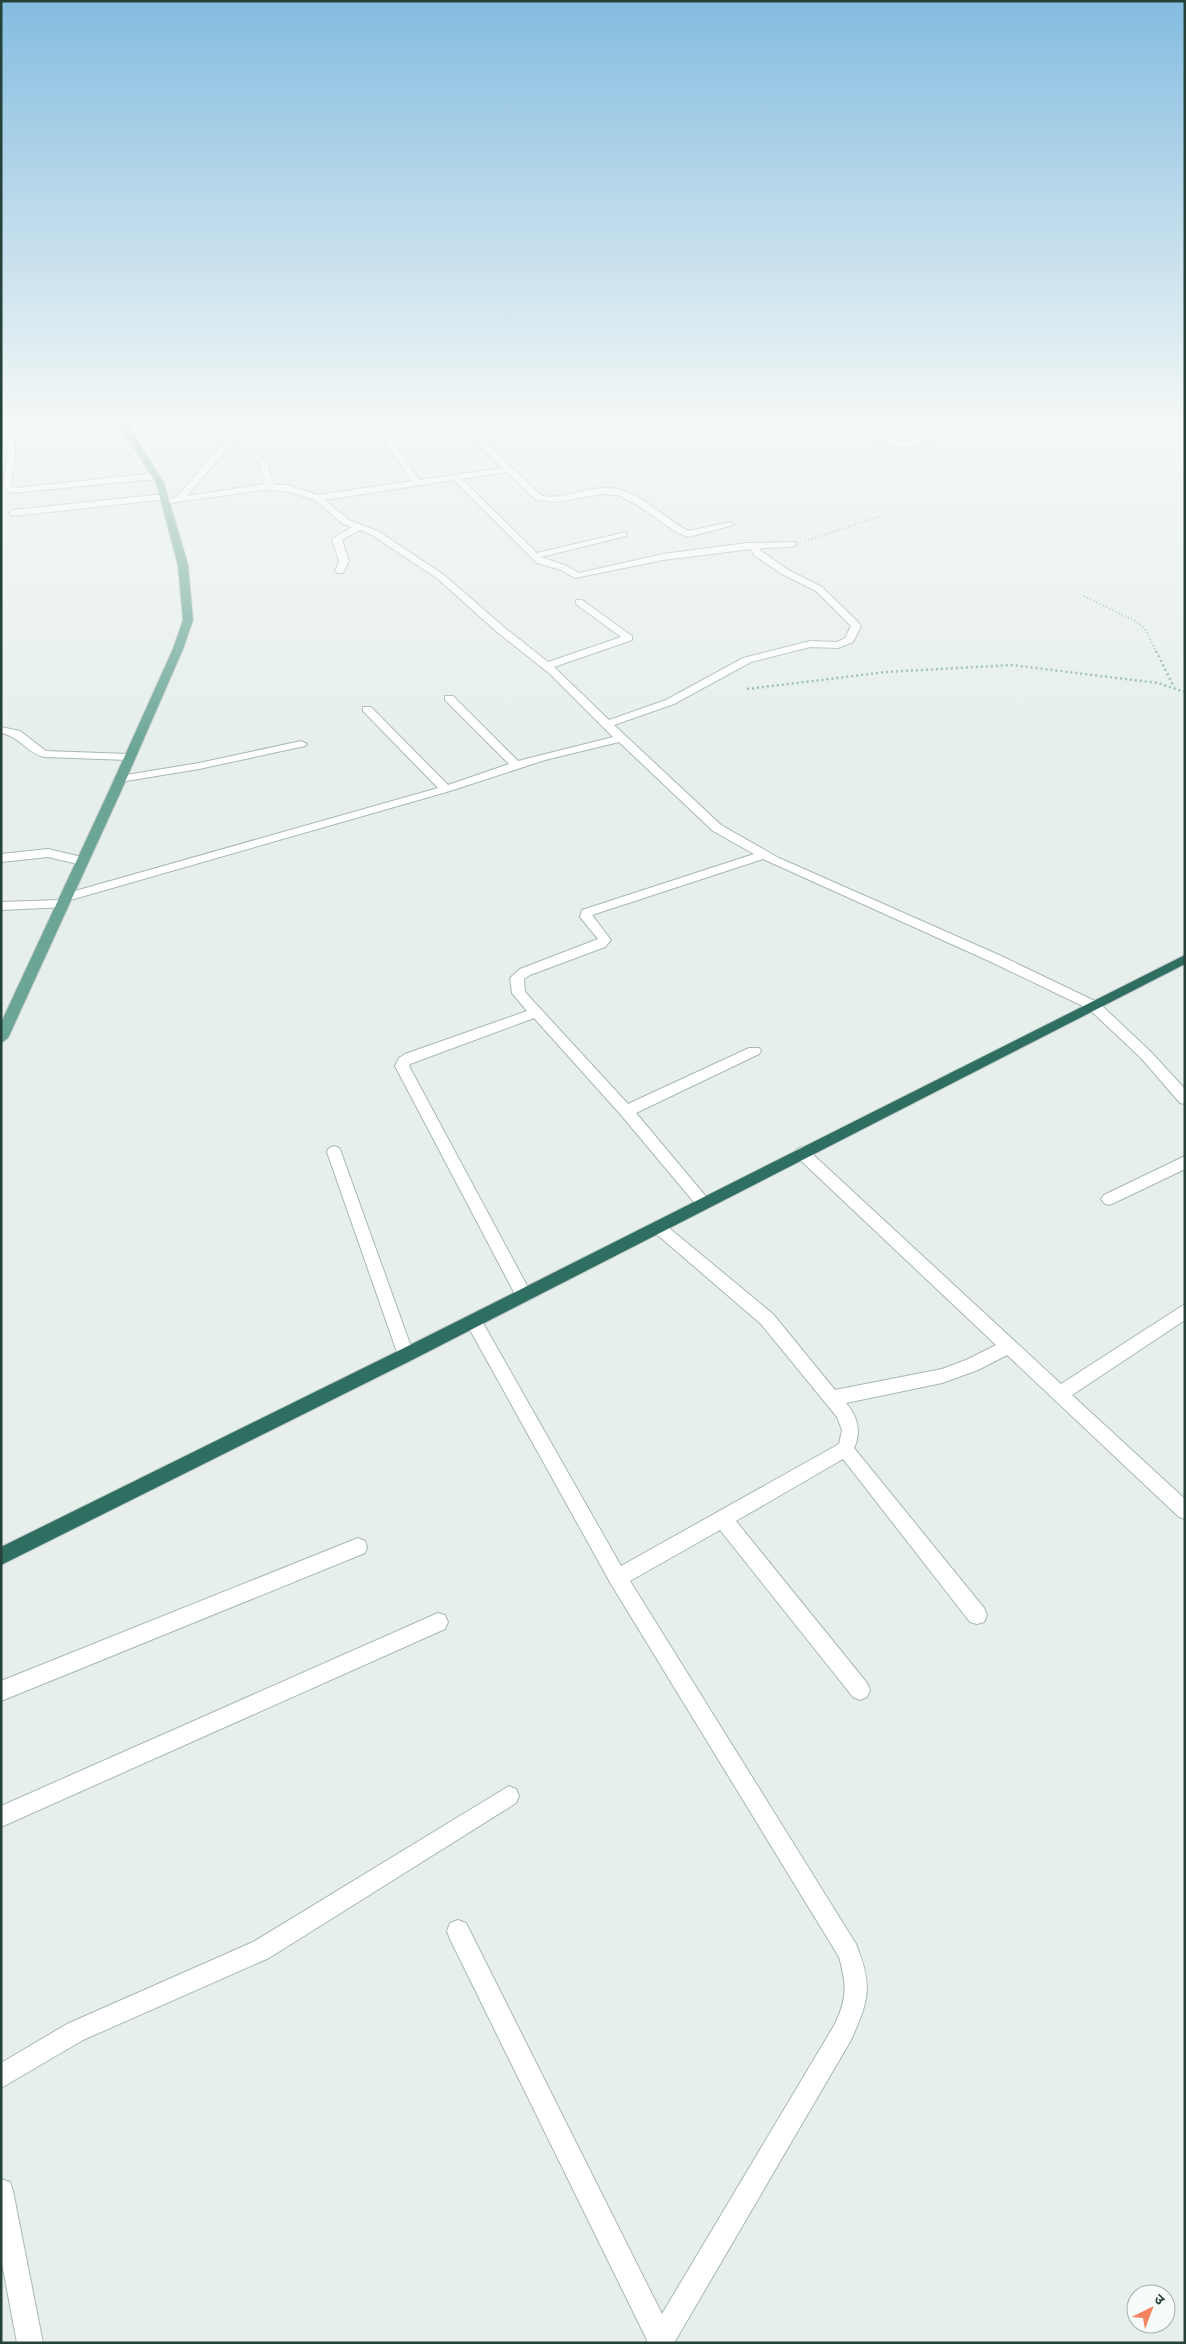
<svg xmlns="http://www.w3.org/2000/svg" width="1186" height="2344" font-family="Inter,'Noto Sans Devanagari',sans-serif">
  <rect width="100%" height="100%" fill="#e6efeb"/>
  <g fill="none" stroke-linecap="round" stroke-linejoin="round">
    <g stroke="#a8b8b2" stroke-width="2">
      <path id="minor" d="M239,424H248L187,496L265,484L259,462L263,459L267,462L274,485H287L318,495L412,481L386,442L390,440H393L419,480L502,468L457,424H466L542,496C566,500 587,486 611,488C641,491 663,519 689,531L730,522L734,525L688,537L676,532L637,505L618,495L602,494L557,502L536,500L507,472L462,479L537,553L626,532V536L541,557L567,566L579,573L663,554L747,543L795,542L797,544L792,547L761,548L760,550L788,570L822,587L857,621L861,626L853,642L838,648L810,647L751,662L674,704L614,725L721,825L779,858L999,955L1099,1003L1151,1052L1185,1089V1104L1180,1103L1141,1058L1089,1009L989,961L763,859L592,915L611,940L605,947L530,975L524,979L525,992L628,1104L749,1048H759L761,1051L759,1054L636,1113L708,1199L711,1203L708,1207L703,1209L698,1207L621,1115L534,1018L410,1064L409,1066L532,1295L530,1300L524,1302L518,1300L395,1066L399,1058L405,1054L527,1011L512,993L510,978L520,969L598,939L580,917L582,910L754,854L713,831L619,742L545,760L450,791L67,901L68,904L66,907L1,910V902L60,900L61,895L438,788L363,711V707H371L448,785L509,764L445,700V696H453L518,761L613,737L549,673L497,632L438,579L372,535L360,530L342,540L349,561L343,573H337L335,571L339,561L332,539L352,527L343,524L315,500L286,491L263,490L163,504V500L176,498ZM454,480L537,563L561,570L575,578L663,560L751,549L754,555L782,574L816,591L851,626L845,638L837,642L810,641L743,658L666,700L609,720L554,667L632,640V636L582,600H576V604L621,637L548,662L505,628L444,575L378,531L349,520L325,500Z
        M843,424H855L906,443L967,424H980L906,448L887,444Z
        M891,424H914L901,428Z
        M1,427L15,430V457L11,486L16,488L155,473L159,476L155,479L12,493L3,487L7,457V432L1,431Z
        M165,494L168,495V499L13,516L9,513L13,510Z
        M1,727L20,731L46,751L129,754L135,757L129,760L44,757C27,753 19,736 1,733Z
        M301,741L307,744L305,746L199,769L120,782L114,779L120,776L199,763Z
        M48,849L86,858L88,861L82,865L48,857L1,862V854Z
        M334,1146L339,1148L341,1152L414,1355L412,1360L406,1362L400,1360L398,1355L327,1152L329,1148Z
        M802,1147L807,1149L1061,1384L1185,1304V1320L1072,1395L1185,1499V1519L1179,1517L1007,1355L978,1370L942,1383L846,1403C857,1416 862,1431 854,1448L984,1608L987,1615L984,1622L977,1624L970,1622L843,1459L736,1521L867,1683L870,1690L867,1697L860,1700L853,1697L720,1530L630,1581L856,1944C873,1986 869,2000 851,2040L674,2343H646L647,2340L450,1939L447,1931L450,1923L458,1920L466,1923L662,2314L835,2024C847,1998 847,1985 839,1957L611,1584L465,1321L467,1316L473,1314L479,1316L621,1566L839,1444L842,1430L837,1417L761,1324L653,1231L650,1227L653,1223L658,1221L663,1223L773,1314L835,1390L942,1369L966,1360L996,1345L797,1157L795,1153L797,1149Z
        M1185,1156V1169L1114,1203L1109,1205L1104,1203L1101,1199L1104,1195Z
        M358,1538L365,1541L367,1547L365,1553L1,1701V1681Z
        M438,1613L445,1615L448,1622L445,1629L1,1827V1806Z
        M509,1786L516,1789L519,1796L516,1803L269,1958L83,2040L1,2088V2063L67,2024L253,1942Z
        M1,2179L10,2182L13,2191L43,2343H17L1,2258Z"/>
    </g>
    <g stroke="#c2cac8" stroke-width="2">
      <path id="major" d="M119,424H127L164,483L188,565L193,620L183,649L121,791L8,1038L1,1043V1023L109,791L173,649L183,620L178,565L156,483Z"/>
    </g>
    <g stroke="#c2cac8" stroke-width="2">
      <path id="highway" d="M1185,955V964L412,1360L1,1565V1547L400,1350Z"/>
    </g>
    <path stroke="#86b3a5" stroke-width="2" stroke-dasharray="1 2.5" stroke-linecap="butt" d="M805,541L881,516
      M1084,596L1135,621L1145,629L1157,653"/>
    <path stroke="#86b3a5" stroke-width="2.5" stroke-dasharray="2 3" stroke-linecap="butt" d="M1156,651L1174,687
      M747,689L886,672L1011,665L1158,683L1185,692"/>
    <use href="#minor" fill="#fff" fill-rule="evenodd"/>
    <use href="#major" fill="#6aa596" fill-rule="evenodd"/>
    <use href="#highway" fill="#2f6f62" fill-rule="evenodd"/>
  </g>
  <linearGradient id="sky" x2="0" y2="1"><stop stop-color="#84bce0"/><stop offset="0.56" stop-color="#f4f8f6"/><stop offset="1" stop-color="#f4f8f6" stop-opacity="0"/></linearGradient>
  <rect width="1186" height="752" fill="url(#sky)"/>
  <rect width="1186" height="2344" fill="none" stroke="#24423a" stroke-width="5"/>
  <g transform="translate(1151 2309) rotate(42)"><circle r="24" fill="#f7fbf9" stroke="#a3b1ad"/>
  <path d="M0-4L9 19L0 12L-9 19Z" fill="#f4845f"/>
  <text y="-8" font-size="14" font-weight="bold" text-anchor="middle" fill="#24423a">उ</text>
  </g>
</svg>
